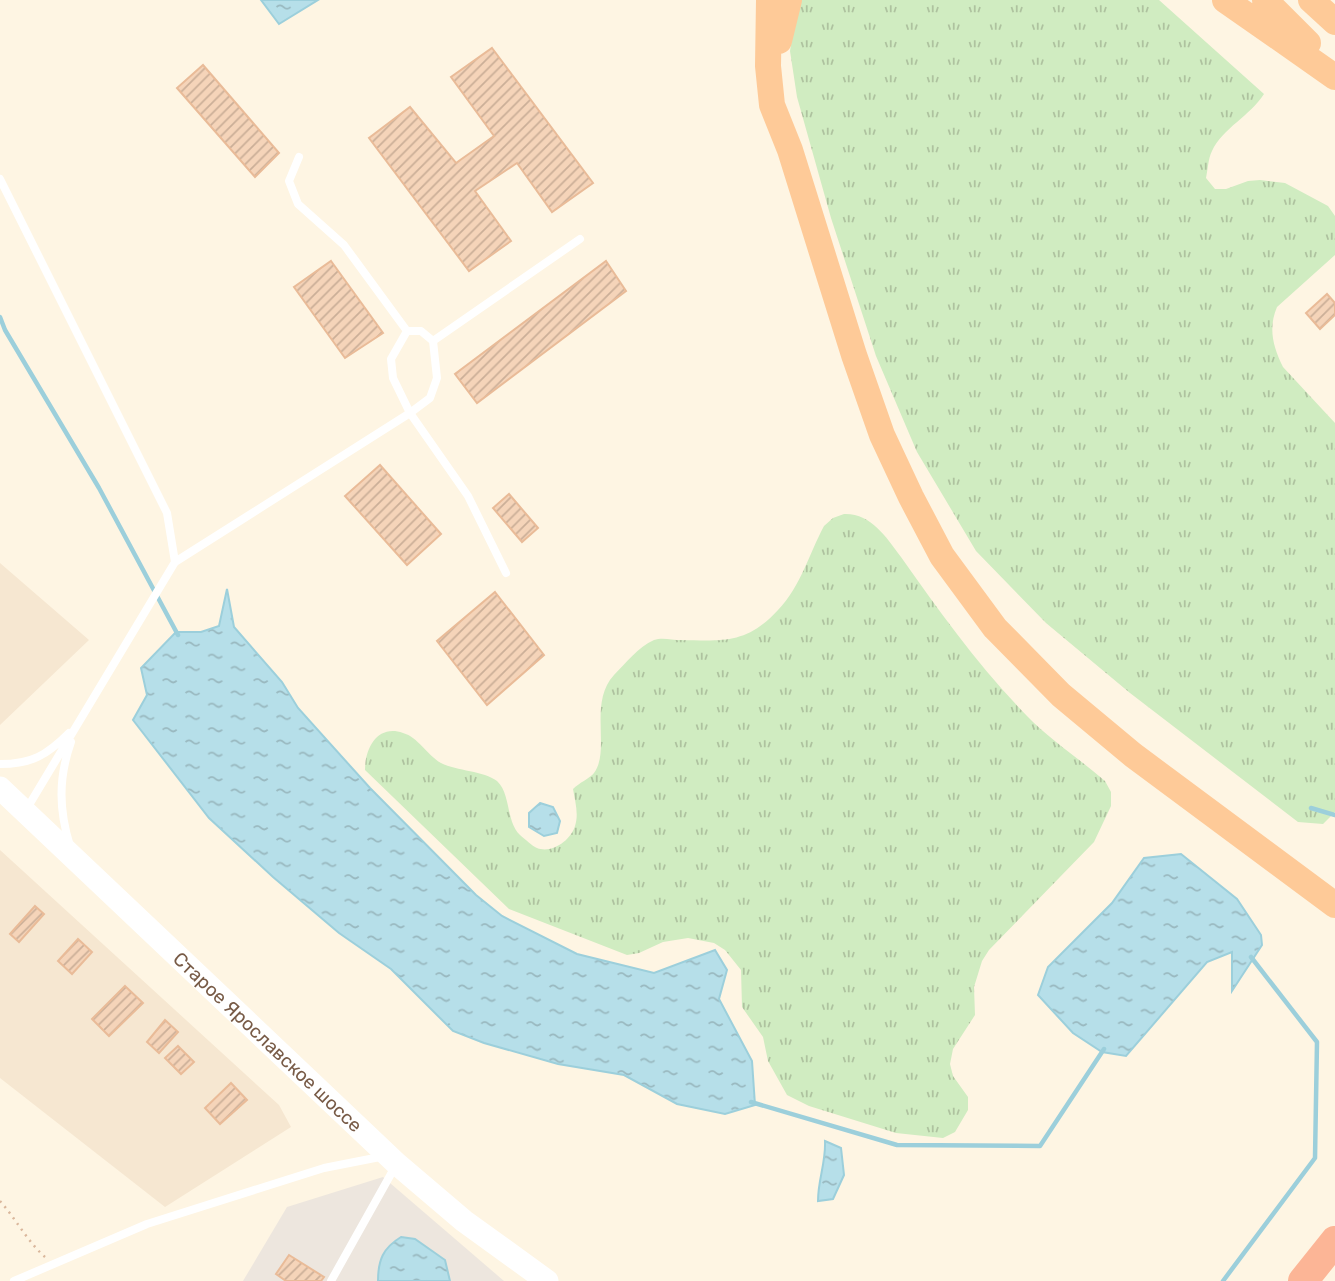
<svg xmlns="http://www.w3.org/2000/svg" width="1335" height="1281" font-family="Rubik,sans-serif">
  <defs>
    <pattern id="grass-tufts" width="24" height="20" patternUnits="userSpaceOnUse" patternTransform="scale(1.75)"><rect width="24" height="20" fill="#d0ecc1"/><path d="M3 7l-1-3M5 7V3M7 7l1-3M15 17l-1-3M17 17v-4M19 17l1-3" fill="none" stroke="#aec29f"/></pattern>
    <pattern id="water-ripples" width="26" height="14" patternUnits="userSpaceOnUse" patternTransform="scale(1.75)"><rect width="26" height="14" fill="#b6dfe9"/><path d="M2 4q2-2 4 0t4 0M15 11q2-2 4 0t4 0" fill="none" stroke="#99b8bf"/></pattern>
    <pattern id="building-hatch" width="6" height="6" patternUnits="userSpaceOnUse" patternTransform="scale(1.75)"><rect width="6" height="6" fill="#f5d4b9"/><path d="M-1 1l2-2M0 6l6-6M5 7l2-2" fill="none" stroke="#cbaf98"/></pattern>
  </defs>
  <rect width="100%" height="100%" fill="#fef5e3"/>
  <path fill="#f6e7d1" d="M0,563L89,640L0,725Z
    M0,850L279,1105L291,1127L165,1207L0,1078Z"/>
  <path fill="#ede6de" d="M383,1177L504,1281H243L287,1207Z"/>
  <path fill="url(#grass-tufts)" d="M798,0H1159L1264,94C1250,116 1223,128 1212,151C1208,159 1208,169 1206,178L1215,189H1226L1248,181L1260,180L1285,183L1328,206L1335,216V255L1277,307C1268,328 1273,347 1283,367L1335,423V812L1323,824L1298,822L1130,693L1046,623L976,551L917,452L876,356L831,218L797,97L790,51Z
    M844,514C871,513 886,537 901,557C939,611 980,668 1027,716C1050,740 1080,759 1105,781L1111,792V806L1094,842L989,950L982,961L974,987L975,1015L953,1049L950,1064L953,1076L968,1097V1110L955,1132L943,1138L896,1133L809,1106L787,1095L768,1061L763,1037L742,1007L741,970L725,950L714,943L688,938L663,942L639,953L627,955L509,909L365,770C365,749 377,724 403,733C418,737 427,755 441,763C457,771 484,771 497,781C511,794 506,822 520,835C525,839 532,846 537,848C552,854 571,840 575,826C579,814 575,801 573,789C579,783 590,778 594,773C611,750 588,703 614,675C626,663 638,647 654,640C662,637 672,640 681,640C723,641 747,644 778,610C801,586 809,554 824,526L833,518Z"/>
  <path fill="url(#water-ripples)" stroke="#9ccfdb" stroke-width="2" d="M261,0H318L279,24Z
    M227,589L234,627L282,682L298,708L370,788L476,895L502,916L577,954L654,973L715,950L727,970L719,999L752,1061L755,1105L725,1114L677,1104L624,1075L558,1064L484,1043L453,1031L391,969L339,933L273,877L209,818L133,720L147,695L141,668L176,632H201L219,626Z
    M540,803L553,807L560,821L557,833L544,836L529,827V813Z
    M1181,854L1237,899L1261,935L1262,945L1232,991V952L1207,962L1126,1056L1102,1052L1073,1033L1038,995L1048,967L1112,903L1144,858Z
    M825,1141L841,1148L844,1175L833,1199L818,1201C818,1179 826,1163 825,1141Z
    M401,1237L415,1239L445,1260L450,1281H378C378,1260 383,1248 401,1237Z"/>
  <g fill="none" stroke-linecap="round" stroke-linejoin="round">
    <path stroke="#9ccfdb" stroke-width="4.5" d="M0,317L5,330L99,488L178,635
      M1311,808L1335,815
      M751,1102L897,1145L1040,1146L1104,1049
      M1223,1281L1315,1158L1317,1042L1251,957"/>
  </g>
  <path fill="url(#building-hatch)" stroke="#e9bb98" stroke-width="2" d="M492,48L593,183L552,212L517,163L475,191L511,241L469,271L369,138L410,107L456,163L494,136L451,77Z
    M203,65L279,153L255,177L177,88Z
    M331,261L383,333L345,358L294,287Z
    M606,261L626,291L477,403L455,374Z
    M1327,294L1335,303V315L1320,329L1306,313Z
    M380,465L441,534L407,565L345,496Z
    M509,494L538,528L522,542L493,508Z
    M495,592L544,655L487,705L437,641Z
    M35,906L44,914L19,942L10,934Z
    M78,939L92,952L72,974L58,961Z
    M125,986L143,1003L109,1036L92,1019Z
    M165,1020L178,1032L159,1053L147,1042Z
    M178,1046L194,1062L181,1074L165,1058Z
    M231,1083L247,1100L220,1124L205,1108Z
    M289,1255L324,1277L321,1281H286L276,1274Z"/>
  <g fill="none" stroke-linecap="round" stroke-linejoin="round">
    <path stroke="#dab79c" stroke-width="2.5" stroke-dasharray="2 5" stroke-linecap="butt" d="M0,1201C16,1219 27,1241 45,1257"/>
    <path stroke="#fff" stroke-width="8" d="M299,157L289,181L298,204L344,245L407,331
      M0,179L167,513L175,562
      M433,341L421,331H407L391,359L393,378L410,413L468,496L506,573
      M0,764C32,764 47,755 69,733
      M26,810L175,562L410,413L430,398L437,378L433,341L580,239
      M70,846C59,810 58,779 71,742
      M14,1281L147,1224L324,1168L385,1156
      M331,1281L396,1165"/>
    <path stroke="#fff" stroke-width="23" id="s1" d="M0,788L397,1164L464,1221L547,1281"/>
    <path stroke="#feca98" stroke-width="26" d="M769,0L768,66L772,105L790,150L854,355L882,435L911,497L942,556L995,628L1061,695L1133,755L1335,905
      M1225,0L1335,77
      M1265,0L1308,43
      M1311,0L1335,22
      M779,41L789,0"/>
    <path stroke="#fcb596" stroke-width="30" d="M1303,1281L1335,1241"/>
  </g>
  <g text-anchor="middle" dominant-baseline="central" stroke-width="7" stroke-linejoin="round" paint-order="stroke">
    <g font-size="19" fill="#785b47" stroke="#fff8eb">
      <text stroke="none"><textPath href="#s1" startOffset="369">Старое Ярославское шоссе</textPath></text>
    </g>
  </g>
</svg>
